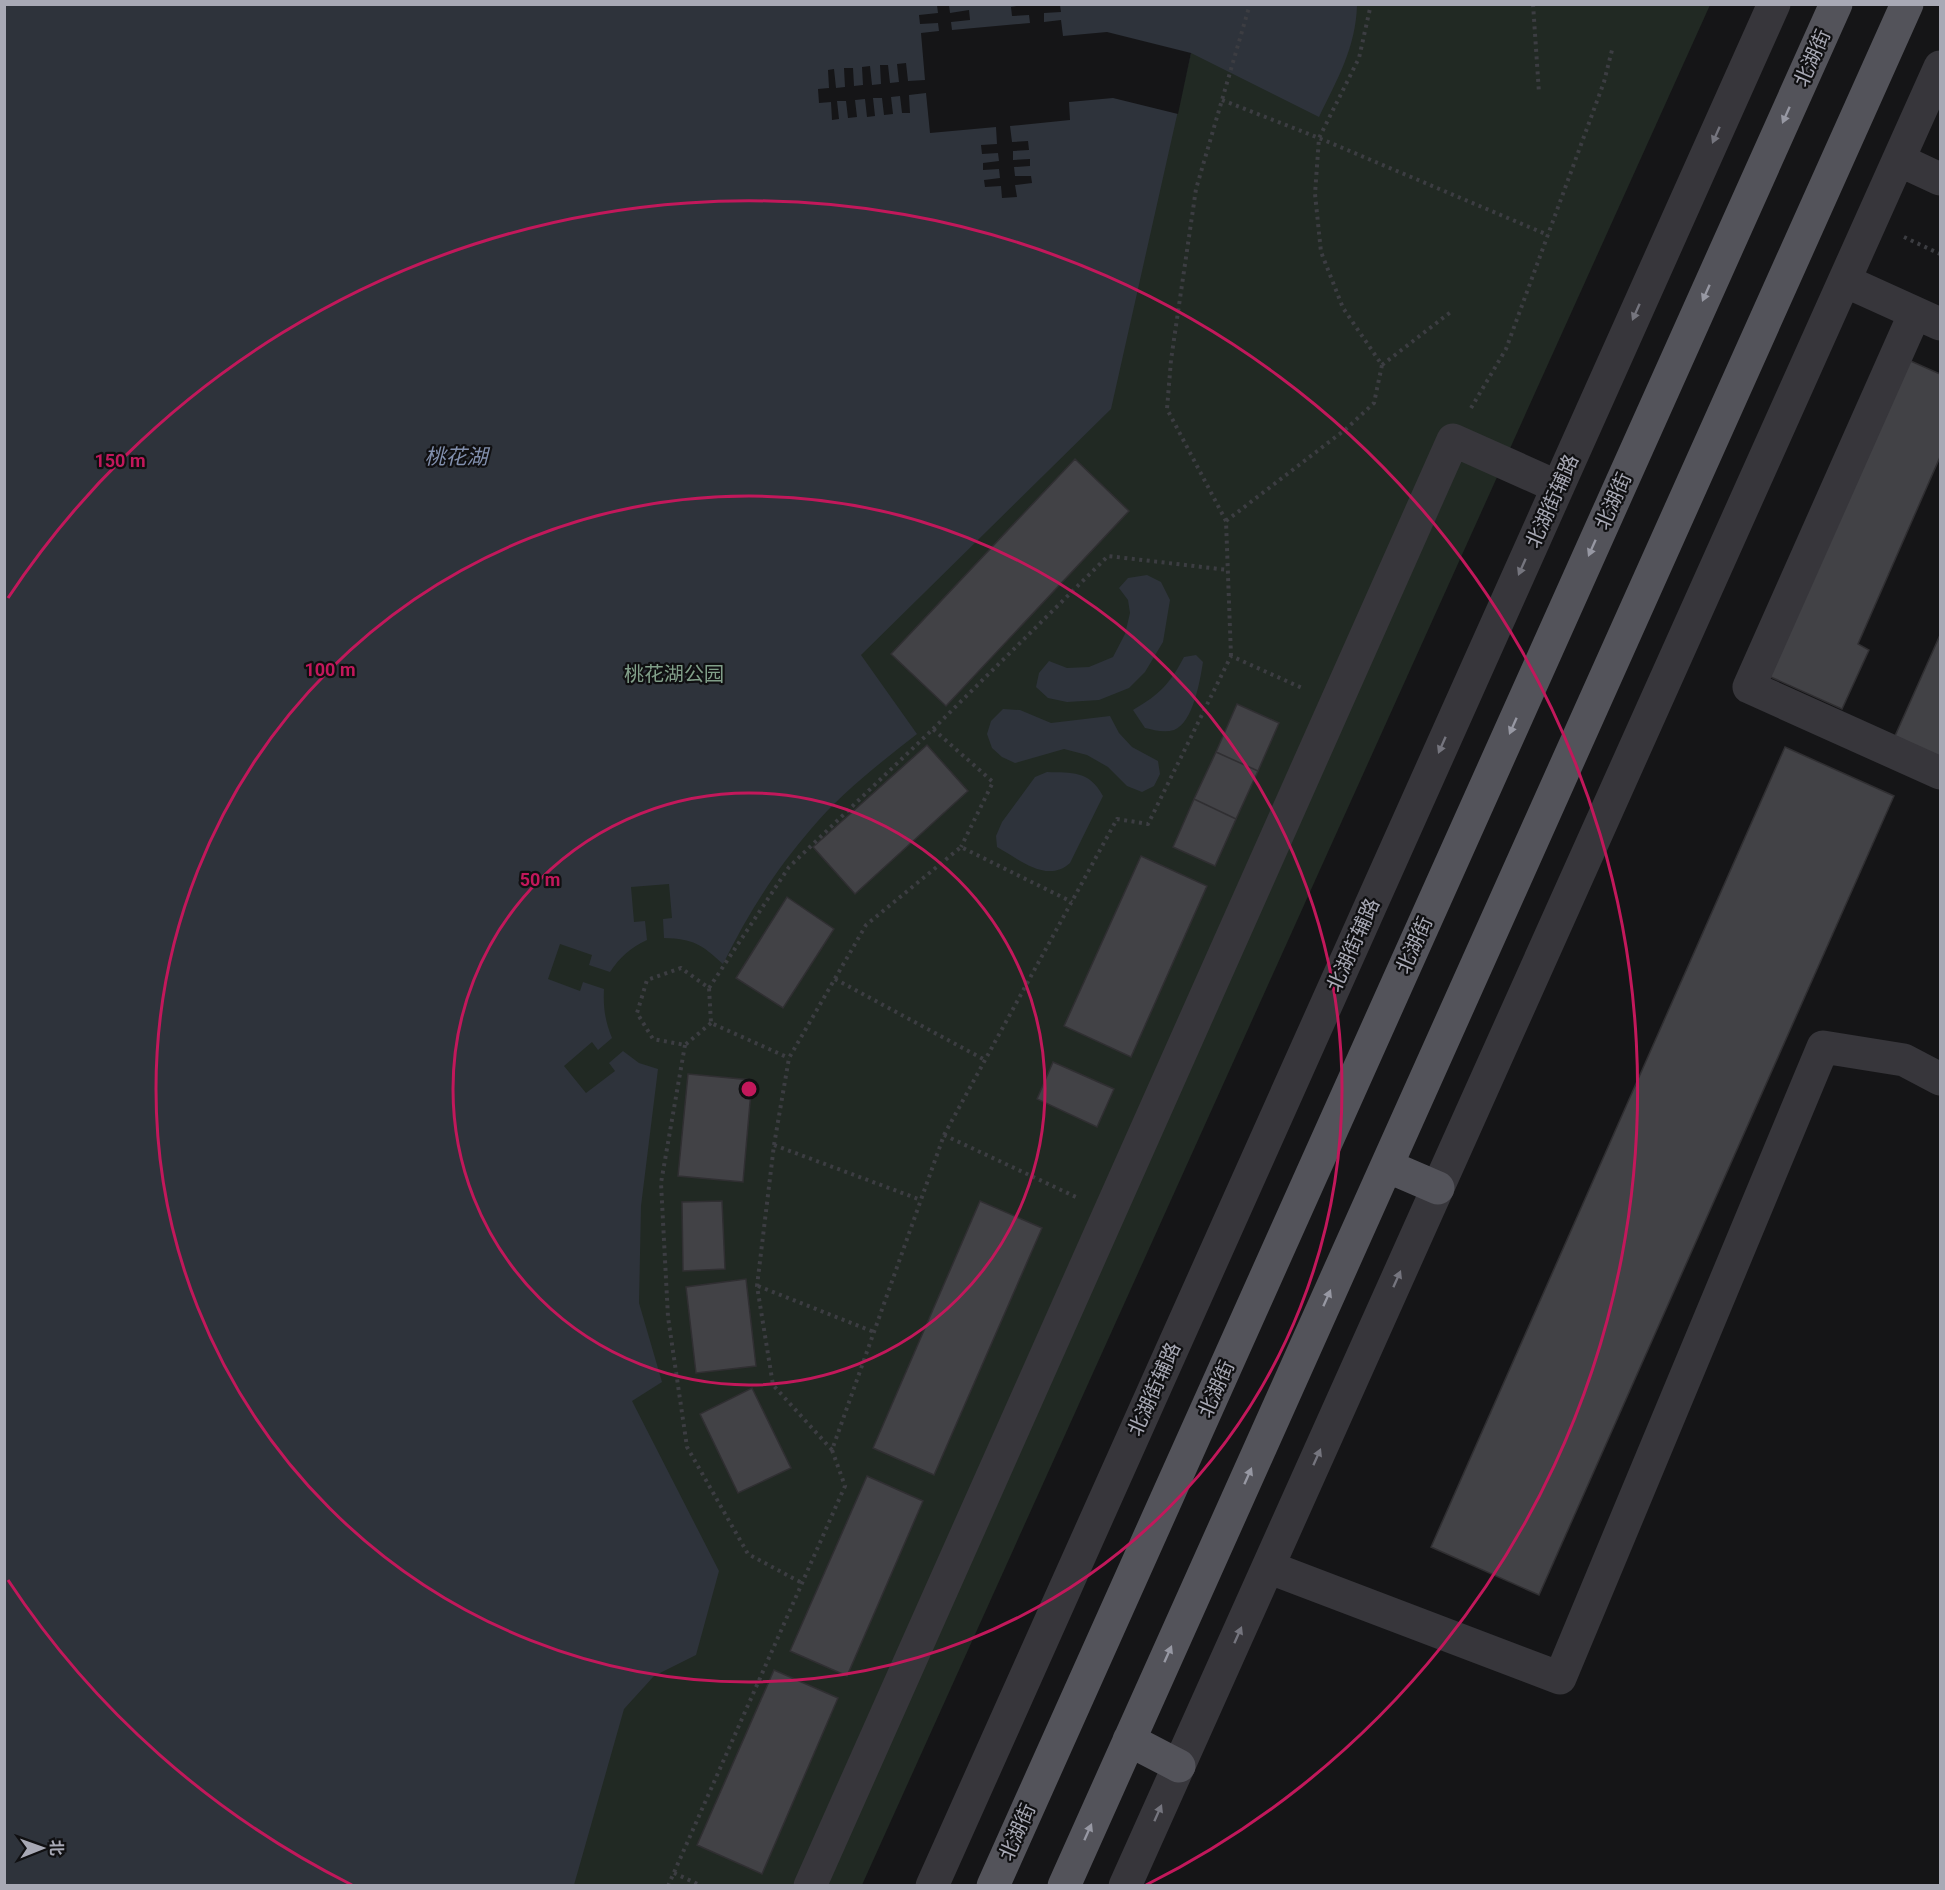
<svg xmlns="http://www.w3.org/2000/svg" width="1945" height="1890" font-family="Roboto,'Noto Sans SC',sans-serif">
  <rect width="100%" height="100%" fill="#151517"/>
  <path fill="#212923" d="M5,5H1710L862,1885L5,1886Z"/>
  <path fill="#2e333b" d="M5,5H1357C1356,47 1337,80 1319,117L1191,53L1111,409L861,655L917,734C880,763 841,793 811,829C774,872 748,914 723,964C701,944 694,939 664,938L663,919L672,918L669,884L631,887L634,922L645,921L647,940C630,948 620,957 610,972L589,965L592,955L560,944L548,979L580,991L583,982L604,989C603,1007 605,1021 612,1038L598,1050L592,1042L564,1066L586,1093L615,1071L609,1063L623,1051L639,1063L658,1069L641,1206L639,1303L662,1382L632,1401L719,1571L696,1655L654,1676L624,1709L574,1885L5,1886Z
    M1147,575L1161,582L1170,600L1163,642L1145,672L1129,688L1099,700L1067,702L1048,698L1036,687L1039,673L1049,661L1067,668L1089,667L1113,657L1125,634L1130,613L1128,600L1119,588L1128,578Z
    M1196,655L1203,662C1200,681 1193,723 1174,730C1164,733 1154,730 1145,728L1133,710C1160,694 1169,685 1184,657Z
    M1003,709L1020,710L1051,723L1110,716L1119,733L1132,747L1158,761L1160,774L1154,786L1142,792L1127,786L1108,767L1087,755L1064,749L1015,763L1002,757L992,748L987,734L991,721Z
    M1047,772C1072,773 1089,770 1103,796L1070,863C1047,884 1019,859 997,847L996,836L1002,822L1035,777Z"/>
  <path fill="#151517" d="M1029,4L1060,5L1061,12L1044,13V22L1061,20L1063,36L1107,32L1191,53L1178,114L1113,98L1069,102L1070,120L1010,126L1012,142L1028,141L1029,150L1013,151V160L1030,159V166L1014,167L1015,176H1031L1032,183L1015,185L1017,197L1002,198L1001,186L985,187L984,180L1000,178L999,169L983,170V163L999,161L998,153L982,154L981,145L997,144L996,127L930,133L926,93L909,95L910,113H902L900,96L891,97L893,114L884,115L882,98H873L875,116L867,117L865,99L855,100L857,117L848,118L846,101H837L839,119L832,120L831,102L819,103L818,89L829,88L828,70L834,69L836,88L845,87L844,68H853L854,86L863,85L862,67L870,66L872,85L881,84L880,65H888L890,83L899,82L897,64L906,63L908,81L925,80L921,33L939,31L938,23L920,24L919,15L938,13L937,5H949L950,13L969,10L970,20L951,22L952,30L1030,23L1029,15L1012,16L1011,7Z"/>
  <path fill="#424246" stroke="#302f32" stroke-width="1.5" d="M1904,358L1940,374V457L1858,644L1869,650L1842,709L1764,674Z
    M1075,459L1129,511L946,706L891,654Z
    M1940,635V757L1895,736Z
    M1237,704L1279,723L1258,771L1216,752Z
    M927,745L968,791L855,894L813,847Z
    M1785,747L1894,796L1539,1595L1431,1547Z
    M1216,752L1258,771L1236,819L1194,799Z
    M1194,799L1236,819L1215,866L1173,847Z
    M1141,856L1207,886L1131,1057L1064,1026Z
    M787,897L834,929L783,1008L736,978Z
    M1053,1062L1114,1089L1097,1127L1037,1099Z
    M688,1074L752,1080L743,1182L678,1176Z
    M722,1201L725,1269L683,1271L682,1202Z
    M980,1201L1042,1228L934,1475L873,1448Z
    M746,1279L756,1366L696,1373L686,1287Z
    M752,1388L791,1468L738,1493L700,1414Z
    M867,1476L923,1501L847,1676L790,1651Z
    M774,1670L838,1698L762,1874L697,1845Z"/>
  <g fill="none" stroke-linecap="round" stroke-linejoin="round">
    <path stroke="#3c3d42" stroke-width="4" stroke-dasharray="3 4.5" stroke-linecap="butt" d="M1533,4L1539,93
      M1222,100L1319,138L1548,235
      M1904,237L1940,254
      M1382,365L1452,311
      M1471,408L1506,349L1604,82L1612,50
      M1226,521L1346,429L1374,403L1382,365L1343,308L1321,252L1315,194L1319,138L1359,58L1371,4
      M1231,656L1226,521L1167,409L1171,360L1196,189L1250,4
      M933,729L1108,556L1228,570
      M835,979L985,1060
      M709,988L789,867L933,729L993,782L961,847
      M711,1023L685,1045L653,1039L637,1013L647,980L681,968L709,988L711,1023L789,1058
      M685,1045L661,1183L668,1317L687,1447L748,1554L802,1583
      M944,1135L1076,1197
      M774,1145L921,1200
      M758,1286L874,1332
      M832,1450L773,1385L757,1286L774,1145L789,1058L866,925L961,847L1072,902
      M674,1873L702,1886
      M668,1886L845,1486L832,1450L944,1135L1117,819L1148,824L1231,656L1302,688"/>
    <path stroke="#37363b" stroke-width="33" d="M1899,160L1940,179
      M1845,281L1940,324
      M1915,313L1749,687L1940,773
      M1268,1567L1560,1678L1823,1047L1904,1060L1940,1079
      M810,1886L1453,440L1558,487
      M932,1886L1774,4
      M1125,1886L1940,67"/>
    <path stroke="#53535a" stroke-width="33" d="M1387,1166L1438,1188
      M1129,1740L1179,1766
      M993,1886L1836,4
      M1064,1886L1907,4"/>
  </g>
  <defs><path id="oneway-solid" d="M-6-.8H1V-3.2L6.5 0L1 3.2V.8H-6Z" transform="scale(1.5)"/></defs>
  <g fill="#9798a3">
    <use href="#oneway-solid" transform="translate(1786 115) rotate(114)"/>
    <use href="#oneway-solid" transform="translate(1706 293) rotate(114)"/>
    <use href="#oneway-solid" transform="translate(1592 548) rotate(114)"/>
    <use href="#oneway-solid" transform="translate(1513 726) rotate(114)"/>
    <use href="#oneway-solid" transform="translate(1327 1298) rotate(-66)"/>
    <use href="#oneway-solid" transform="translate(1248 1476) rotate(-66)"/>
    <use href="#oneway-solid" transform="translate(1168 1654) rotate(-66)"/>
    <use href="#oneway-solid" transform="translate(1088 1832) rotate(-66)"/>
  </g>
  <g fill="#75757e">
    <use href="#oneway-solid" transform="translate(1716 135) rotate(114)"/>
    <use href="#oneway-solid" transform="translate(1636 312) rotate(114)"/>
    <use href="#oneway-solid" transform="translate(1522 567) rotate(114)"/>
    <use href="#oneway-solid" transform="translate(1442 745) rotate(114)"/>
    <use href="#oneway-solid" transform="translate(1397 1279) rotate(-66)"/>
    <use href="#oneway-solid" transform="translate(1317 1457) rotate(-66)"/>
    <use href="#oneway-solid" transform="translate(1238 1635) rotate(-66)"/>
    <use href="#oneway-solid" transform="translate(1158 1813) rotate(-66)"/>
  </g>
  <g fill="none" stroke="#c2185b" stroke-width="3">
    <circle cx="749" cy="1089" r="296"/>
    <circle cx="749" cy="1089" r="593"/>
    <path d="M352 1885A889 889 0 0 1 8 1580M8 598A889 889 0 1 1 1146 1885"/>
  </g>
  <g text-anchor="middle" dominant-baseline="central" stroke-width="4.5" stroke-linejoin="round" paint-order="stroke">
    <g font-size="20" fill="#a8a9b5" stroke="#101012">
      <text transform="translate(1812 58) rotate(-66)">北湖街</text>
      <text transform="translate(1552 501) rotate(-66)">北湖街辅路</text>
      <text transform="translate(1613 501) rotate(-66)">北湖街</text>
      <text transform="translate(1353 945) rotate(-66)">北湖街辅路</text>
      <text transform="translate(1414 945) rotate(-66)">北湖街</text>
      <text transform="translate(1154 1389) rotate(-66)">北湖街辅路</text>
      <text transform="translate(1216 1389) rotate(-66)">北湖街</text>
      <text transform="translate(1017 1832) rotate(-66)">北湖街</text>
    </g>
    <g font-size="20" fill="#819f89" stroke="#101012">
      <text x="674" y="674">桃花湖公园</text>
    </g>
    <g font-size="21" font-style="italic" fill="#8290ae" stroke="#101012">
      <text x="456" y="457">桃花湖</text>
    </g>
  </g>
  <circle cx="749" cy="1089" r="9" fill="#c2185b" stroke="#101012" stroke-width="3"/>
  <g font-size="18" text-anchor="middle" font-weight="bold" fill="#c2185b" stroke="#101012" stroke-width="4.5" stroke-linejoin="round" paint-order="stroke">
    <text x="120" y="467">150 m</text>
    <text x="330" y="676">100 m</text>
    <text x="540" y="886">50 m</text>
  </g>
  <rect width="1945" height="1890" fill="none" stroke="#a8a9b5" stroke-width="12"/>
  <g transform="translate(42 1848) rotate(89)" stroke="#101012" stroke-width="4.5" paint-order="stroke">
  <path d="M0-4.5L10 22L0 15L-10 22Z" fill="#a8a9b5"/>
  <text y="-9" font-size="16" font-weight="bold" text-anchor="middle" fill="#a8a9b5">北</text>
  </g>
</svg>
